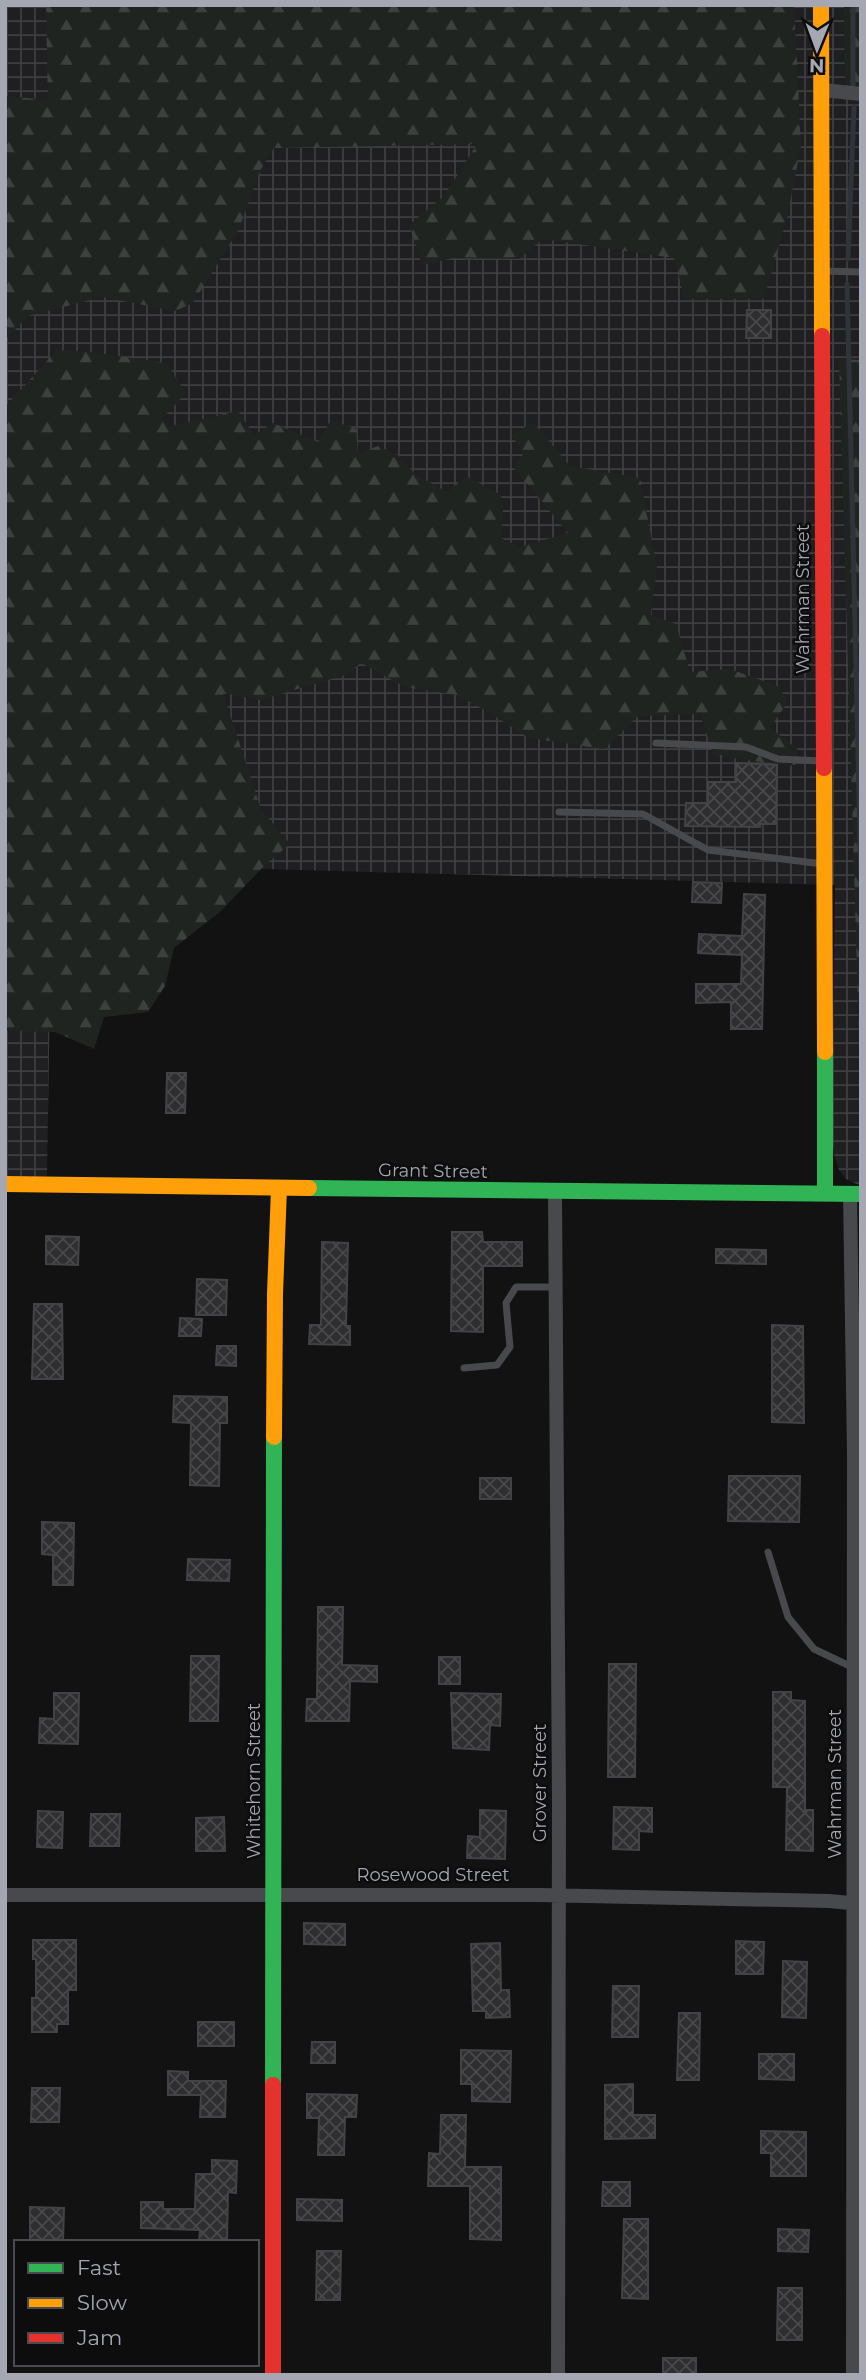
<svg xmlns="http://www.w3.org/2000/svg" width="866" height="2380" font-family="Montserrat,sans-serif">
  <defs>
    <pattern id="industrial-grid" width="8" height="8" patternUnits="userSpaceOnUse" patternTransform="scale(1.75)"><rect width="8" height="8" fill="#1f1f21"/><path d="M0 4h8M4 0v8" fill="none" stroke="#3d3d3f"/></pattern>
    <pattern id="forest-firs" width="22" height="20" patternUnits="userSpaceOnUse" patternTransform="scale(1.75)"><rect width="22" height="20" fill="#1f2420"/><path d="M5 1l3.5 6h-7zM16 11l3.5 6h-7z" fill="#3d413e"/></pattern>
    <pattern id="building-cross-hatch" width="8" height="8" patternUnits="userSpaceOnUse" patternTransform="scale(1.75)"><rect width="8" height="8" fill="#2e2e30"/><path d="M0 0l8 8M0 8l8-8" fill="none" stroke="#49494c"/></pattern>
  </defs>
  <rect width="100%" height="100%" fill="#121213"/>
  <path fill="url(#industrial-grid)" d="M5,5H861V1186L846,1179L839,1170L834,1155L832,1134L835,885L52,863L47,1178H5Z"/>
  <path fill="url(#forest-firs)" d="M46,5H794L801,146L787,218L764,299H685L674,258L543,239L519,259L453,258L422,265L409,225L444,196L477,144L274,148L260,171L239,229L193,303L175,311L102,297L28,316L5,340V96L48,100Z
    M844,5H861V88L845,85Z
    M57,350L91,352L166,363L186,393L162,419L170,426L238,411L254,435L273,423L318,442L331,420L356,429L358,454L378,446L398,455L415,474L447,492L466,476L501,495L503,512L501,538L520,547L568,533L514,468L523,454L512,435L533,422L570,466L640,478L657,568L651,615L676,624L690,672L730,669L780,687L787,703L770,728L798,749L795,766L714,756L700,714L638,716L604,749L529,738L485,710L456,695L405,687L361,663L348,674L261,700L223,693L261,809L290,844L265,865L221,911L174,948L165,986L148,1012L104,1017L94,1049L55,1032L5,1031V407Z
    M839,359L861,360V1106Z"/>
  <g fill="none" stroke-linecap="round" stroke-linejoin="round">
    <path stroke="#2e343a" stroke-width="5" d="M853,5V86
      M848,259L854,107
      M847,284L861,879"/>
  </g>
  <path fill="url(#building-cross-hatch)" stroke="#424346" stroke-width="2" d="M747,310H771V338H746Z
    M736,763L777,765L776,824H760V827L685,826L686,803H708V782H736Z
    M693,882L722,883L721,903L692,902Z
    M744,894L765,895L762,1029H731V1002L696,1003V984H741L742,955L698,953L699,934L742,936Z
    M167,1073H186L185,1113H166Z
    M452,1232H482L483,1242H522V1266H483V1332L451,1331Z
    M46,1236L79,1237L78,1265L46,1264Z
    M322,1242L348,1243L346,1326H350V1345L309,1344L310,1325H321Z
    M716,1249L766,1250V1264L716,1263Z
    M197,1279L227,1280L226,1315H196Z
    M34,1304H62L63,1379H32Z
    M180,1318L202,1319L201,1336H179Z
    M772,1325L803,1326L804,1423L772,1422Z
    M217,1346H236V1366L216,1365Z
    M174,1396L227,1397V1423H220L219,1486L190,1485L191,1423L173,1422Z
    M729,1476H800L799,1522L728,1521Z
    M480,1478H511V1499H480Z
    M42,1522L74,1523L73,1585H53V1555L42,1554Z
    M188,1559L230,1560L229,1581L187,1580Z
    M318,1607H343L342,1665L377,1666V1682L350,1681L349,1721H306L307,1699H317Z
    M191,1656H219L218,1721H190Z
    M439,1657H460V1684H439Z
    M609,1664H636L635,1777H608Z
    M773,1692H791V1700L805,1701V1810H813V1851L786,1850L787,1787H773Z
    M54,1693H79L78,1744L39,1743L40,1718L54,1719Z
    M451,1693L501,1694L500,1726L490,1725L489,1750L453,1748Z
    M614,1807L652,1808V1832L639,1831V1850L613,1849Z
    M480,1810L506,1811L505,1859L467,1858L468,1836L480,1837Z
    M38,1811L63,1812L62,1848L37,1847Z
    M91,1814H120L119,1846H90Z
    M224,1817L225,1851H196V1818Z
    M304,1923L345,1924V1945L304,1944Z
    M33,1940H76V1990H68V2024H57V2032H32V1998H36V1959H33Z
    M736,1941L764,1942L763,1974H736Z
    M500,1943L501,1990H509L510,2017L486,2018V2011H473L471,1944Z
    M783,1961L807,1962L806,2018L782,2017Z
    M613,1986H639L638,2037H612Z
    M679,2013H700L699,2080H677Z
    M198,2022H234V2046H198Z
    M312,2042H335V2063H311Z
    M461,2050L511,2051L510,2102L472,2101V2084H461Z
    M759,2054H794V2080L759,2079Z
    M168,2071L188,2072V2081H226L225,2117H200L201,2095H168Z
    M633,2084V2115H655V2138L605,2139V2085Z
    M32,2088H60L59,2122H31Z
    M307,2094L357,2095L356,2117H345L344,2155H318L319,2118H307Z
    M441,2115H466L465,2167H501V2240L470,2239V2186H428L429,2153L440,2154Z
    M761,2131L806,2132V2176H771V2153H761Z
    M212,2160L237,2161L236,2193L228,2192L227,2242H199L200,2230L141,2228V2202H163V2209H195L196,2174H212Z
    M603,2182H630V2206H602Z
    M297,2199L342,2200V2221L297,2220Z
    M30,2207L64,2208L63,2242H30Z
    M624,2219H648V2299L622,2298Z
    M778,2229L809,2230L808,2252L778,2251Z
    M317,2251H341L340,2300H316Z
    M778,2288H802V2340H777Z
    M663,2358H696V2375H663Z"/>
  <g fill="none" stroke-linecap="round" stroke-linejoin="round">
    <path stroke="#48494c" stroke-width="7" d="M823,271L861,272
      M656,743L746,747L778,759L822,761
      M559,812L643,814L708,850L823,864
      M464,1368L497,1365L510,1347L506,1303L516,1287H555
      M768,1552L788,1617L814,1649L854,1668"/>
    <path stroke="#48494c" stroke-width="14" d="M823,90L861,94
      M555,1192L559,1803L558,2375
      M850,1193L854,1453L853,2375
      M5,1895H539L829,1901L861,1904"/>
    <path stroke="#30b455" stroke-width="16" d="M825,1052V1193
      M309,1188L861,1194
      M273,2085L274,1437"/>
    <path stroke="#ff9f0a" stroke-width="16" d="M821,5L822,336
      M824,768L825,1052
      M5,1184L309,1188
      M274,1437L275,1294L279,1188"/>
    <path stroke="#e5322d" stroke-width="16" d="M822,336L824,768
      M273,2085V2375"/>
  </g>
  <g text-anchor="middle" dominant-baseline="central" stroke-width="5" stroke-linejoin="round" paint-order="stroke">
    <g font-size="18" fill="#a5a8b2" stroke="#0d0d0e">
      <text transform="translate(803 599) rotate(-90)">Wahrman Street</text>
      <text transform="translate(433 1171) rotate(1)">Grant Street</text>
      <text transform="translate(254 1781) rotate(-90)">Whitehorn Street</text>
      <text transform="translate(540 1783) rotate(-90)">Grover Street</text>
      <text transform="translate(835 1784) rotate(-90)">Wahrman Street</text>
      <text x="433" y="1875">Rosewood Street</text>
    </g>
  </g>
  <rect width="866" height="2380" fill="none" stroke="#a5a8b2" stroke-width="14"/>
  <rect x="14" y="2240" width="245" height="126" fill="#0d0d0e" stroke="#4a4b50" stroke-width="2"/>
  <rect x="28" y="2263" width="35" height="10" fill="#30b455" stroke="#4a4b50" stroke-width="2"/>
  <text x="77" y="2275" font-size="21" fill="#a5a8b2">Fast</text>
  <rect x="28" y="2298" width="35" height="10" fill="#ff9f0a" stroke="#4a4b50" stroke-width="2"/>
  <text x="77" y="2310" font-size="21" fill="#a5a8b2">Slow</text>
  <rect x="28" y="2333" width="35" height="10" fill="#e5322d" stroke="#4a4b50" stroke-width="2"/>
  <text x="77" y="2345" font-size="21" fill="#a5a8b2">Jam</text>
  <g transform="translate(817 49) rotate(181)" stroke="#0d0d0e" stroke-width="5" paint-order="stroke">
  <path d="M0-5L12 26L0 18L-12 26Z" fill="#a5a8b2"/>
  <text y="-10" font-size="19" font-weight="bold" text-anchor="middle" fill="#a5a8b2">N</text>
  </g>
</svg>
